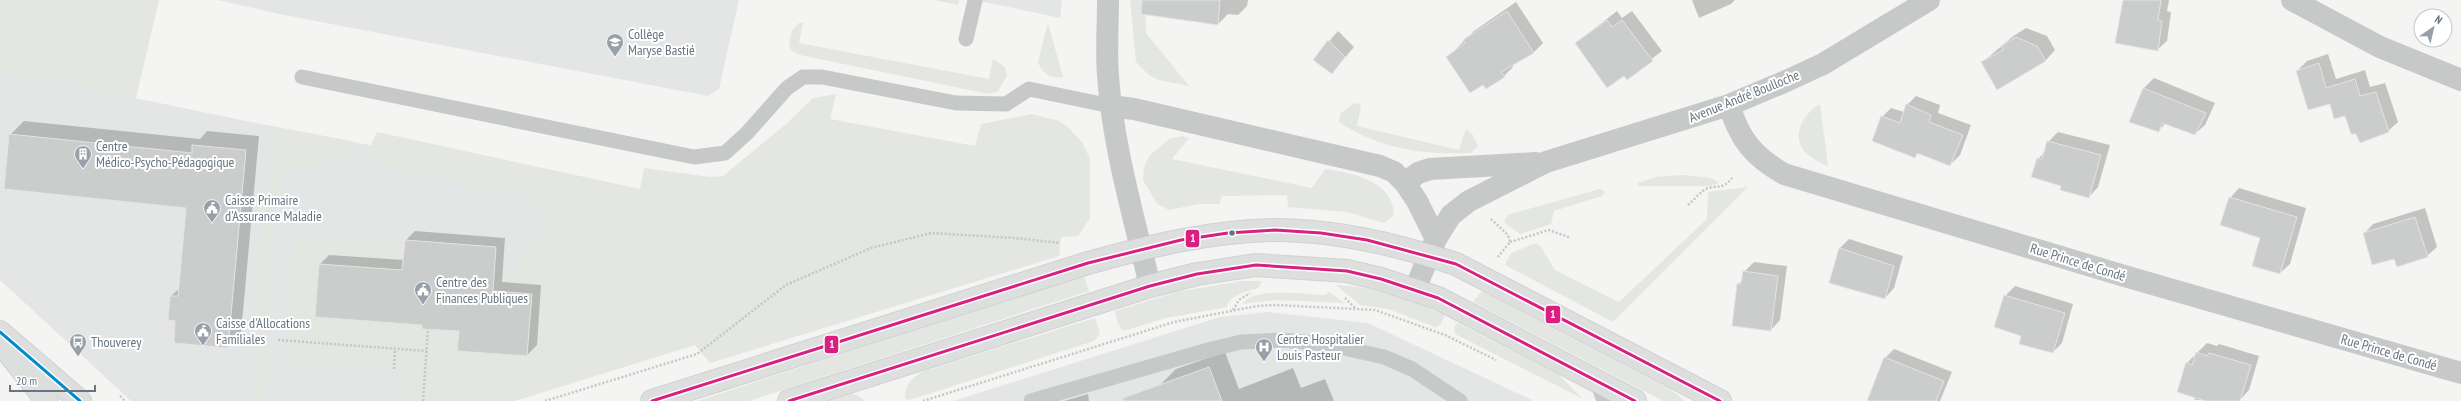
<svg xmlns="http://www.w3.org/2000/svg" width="2461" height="401" font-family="'PT Sans Narrow',sans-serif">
  <rect width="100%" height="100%" fill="#f4f4f3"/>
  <path fill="#e4e6e6" d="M217,0H739L719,89L708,96L279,14Z
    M975,0H1062L1060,18Z
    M0,70L271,126L694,208L515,401H131L0,280Z
    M1267,312L1368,323L1534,401H953L1220,317Z"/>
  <path fill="#e3e6e1" d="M0,0H159L136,98L0,70Z
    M934,0H959L958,5Z
    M1130,0H1145L1146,33L1189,86L1159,80L1149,75L1136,62Z
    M799,23H803L799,43L989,79L993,59L1005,67L1007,76L998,91L989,94L800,55L792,51L789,46L792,30Z
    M1048,23L1063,77C1050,79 1042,73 1038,62Z
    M836,94L830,119L975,146L981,124L1032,114L1059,121L1067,126L1082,142L1090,159V218L1078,236L1061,237L1059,256L710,363L695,345L515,401H395L397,369L287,361L296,239L389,246L390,239L405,240L402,270L319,264L315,317L422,325V329L459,328L458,351L527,355L532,294L492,291L494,270L519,271L521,242L538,243L541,201L380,166L371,145L377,132L640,189L644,168L710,177L723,176L785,125L813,98Z
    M1354,103L1361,105L1357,126L1459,150L1466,129L1473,135L1478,146L1471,153C1424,155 1379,149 1339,122L1340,114Z
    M1820,104L1828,166C1820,163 1811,158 1804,151C1791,135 1805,112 1820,104Z
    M271,126L351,141C340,179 310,166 280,166L263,401H250Z
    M1182,136L1189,138L1172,159L1312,188L1325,169C1351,172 1394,181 1394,215L1384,223L1347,212L1288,207L1287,195L1222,196L1219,204H1199L1169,210L1157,204L1143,180L1144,168L1149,156L1169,139Z
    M1684,175L1711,178L1719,183L1709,186H1637L1638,183L1656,177Z
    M1748,187L1613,322L1505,265L1511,253L1536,243L1541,247L1555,270L1619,302L1707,219L1708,192Z
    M1600,189L1605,192L1602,196L1554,211L1551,224L1520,234L1504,222L1507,215Z
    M1084,277L1089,291L749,401H697L1029,293Z
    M1241,281H1262L1258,288C1248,291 1229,295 1227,307L1166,318L1127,330H1122L1118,324L1115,311L1177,292Z
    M1336,285C1377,287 1409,298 1445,315L1440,325L1435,327L1388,309L1360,305Z
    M1482,291L1670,389L1685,401H1663L1473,302Z
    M1329,292L1345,303L1277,300L1242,304C1255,286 1306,295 1326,295Z
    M1095,318L1100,334L1094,341L916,398L907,400L905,397C904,385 914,376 924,371Z
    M1458,323L1558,374L1583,399L1455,334L1454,327Z
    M850,394L857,395L865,401H828Z"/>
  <path fill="#0003" d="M1174,0H1248L1247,6L1238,15L1228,14L1218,24Z
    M1692,0H1735L1731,4L1699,18Z
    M2123,0H2169L2167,11L2171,12L2167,41L2157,50Z
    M1516,2L1543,43L1534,52L1512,65L1513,67L1504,76L1486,88L1483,83L1448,57L1474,31Z
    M1617,11L1622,18L1632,11L1662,51L1627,78L1576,43Z
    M2026,28L2047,36L2055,50L2046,60L1997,88L1983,62L2012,37Z
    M1338,31L1354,47L1332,73L1314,59Z
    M2328,54L2336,79L2365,70L2370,87L2385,83L2398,122L2388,131L2345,114L2297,71L2307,61Z
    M2154,78L2215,103L2205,125L2195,134L2166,123L2158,131L2131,121L2144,88Z
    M1916,96L1940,105L1938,113L1971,125L1960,155L1950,165L1919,153L1915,157L1882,117L1891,108L1904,112L1907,105Z
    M24,121L200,139L207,131L259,136L241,333L227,347L176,320L171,296L180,288L188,207L10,135Z
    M2058,132L2110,145L2098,187L2089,197L2038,159L2045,152L2048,142Z
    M2239,188L2306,208L2290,264L2280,273L2262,237L2230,198Z
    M2425,208L2437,247L2427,256L2394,258L2364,234L2373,224Z
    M415,231L505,238L502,282L541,285L537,345L527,355L460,330L423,324L320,264L329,255L404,260L406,240Z
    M1849,239L1903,256L1894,288L1885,298L1840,248Z
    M1754,262L1787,266L1780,320L1771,330L1738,284L1743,280L1744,272Z
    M2015,286L2073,304L2062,343L2053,352L2023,335L2005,296Z
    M2207,343L2217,346L2219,344L2259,356L2249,390L2240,400H2195L2187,363Z
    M1894,349L1952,372L1940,401H1871L1885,358Z
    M1225,352L1239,389L1293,368L1301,388L1325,379L1334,401H1166L1160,385L1176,369Z
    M1088,394L1089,401H1064Z"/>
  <path fill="#cbcccc" stroke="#e4e4e3" d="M1142,0H1220L1218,25L1141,14Z
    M2123,0H2161L2158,20L2162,21L2158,51L2115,43Z
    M1507,11L1534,53L1501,72L1505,77L1486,89L1483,85L1470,93L1446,57L1465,43L1463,40Z
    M1607,20L1612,27L1622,20L1653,61L1627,80L1624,76L1607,88L1575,43Z
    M2016,37L2037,46L2046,61L1997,90L1981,62L2003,50L2001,46Z
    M1328,40L1345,57L1332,74L1313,60Z
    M2319,63L2326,88L2355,79L2360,96L2376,92L2389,132L2360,143L2356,134H2351L2345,116L2334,119L2330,104L2308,110L2296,71Z
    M2143,88L2206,113L2195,135L2162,123L2159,132L2129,122Z
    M1906,104L1931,115L1929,122L1963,135L1950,166L1917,153L1915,158L1872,141L1881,116L1900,123Z
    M9,134L192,153V145L246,150L228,348L174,343L175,321L168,320L170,296H178L186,208L4,189Z
    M2047,141L2101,155L2089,198L2060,190L2061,186L2031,177L2037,158L2042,159Z
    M2229,197L2297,217L2280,274L2252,266L2260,238L2220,225Z
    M2415,217L2428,257L2397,267L2394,259L2372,265L2363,233Z
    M405,240L496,247L493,291L532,294L527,356L457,351L459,331L422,329V325L315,317L319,264L402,270Z
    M1839,248L1894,266L1885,299L1829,283Z
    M1743,271L1778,276L1771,331L1732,326L1737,284H1741Z
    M2004,295L2065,313L2053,353L2019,344L2021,336L1994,327Z
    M2196,352L2207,356L2209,353L2251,365L2240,401H2205L2177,392L2186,362L2192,365Z
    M1884,357L1944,381L1936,401H1867Z
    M1209,367L1222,401H1123V398Z"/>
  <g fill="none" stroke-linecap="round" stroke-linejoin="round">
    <g stroke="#d1d2d2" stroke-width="24">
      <path id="secondary" d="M652,401L1088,263C1149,246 1212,231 1275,230C1336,230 1399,245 1456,264L1720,401
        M789,401L1150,286L1197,274L1256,265L1347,271L1381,279L1438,298L1635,401"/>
    </g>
    <g stroke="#d0d1d1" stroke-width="24">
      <path id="primary" d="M0,332L80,401
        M7,351L47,401"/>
    </g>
    <path stroke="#c5c6c7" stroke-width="2.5" stroke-dasharray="2 2" stroke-linecap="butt" d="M1688,205C1694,200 1700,192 1706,189C1717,184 1722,191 1732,178
      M1491,219L1508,235L1510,242L1497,258
      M1510,242L1549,230L1571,238
      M1345,298L1356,309
      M1233,310L1239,300L1250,293
      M278,340L427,351
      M394,369L395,349
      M120,396L125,401
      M423,401L428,329
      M545,401L697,354L786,285L871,248L931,233L1015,238L1060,243
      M923,401L1174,322L1257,306L1276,305L1375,310L1445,335L1496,360"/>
    <path stroke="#c7c9c9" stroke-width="15" d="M966,39L975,0
      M302,77L694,157L725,153L747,133L787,88L803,77H822L956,103L1006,104L1029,89L1111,106
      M1597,381L1604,401
      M1031,401L1208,350L1241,342L1281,340L1326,344L1384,357L1412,369L1460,401"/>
    <path stroke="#c7c9c9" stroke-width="22" d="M1108,0C1108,25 1106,51 1108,76C1113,147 1134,217 1150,286
      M2292,0L2380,47L2461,80
      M1729,105C1740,140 1753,156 1784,174L2121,275L2461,373
      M1111,106L1134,109L1380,166L1394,172L1405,183L1418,173L1430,169L1536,163
      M1405,183L1417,201L1436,239
      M1415,289L1436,239L1451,215L1469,201L1546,162L1729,105L1784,82L1823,64L1929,0"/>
    <use href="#secondary" stroke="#dddede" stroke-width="22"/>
    <use href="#primary" stroke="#dddede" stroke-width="22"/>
    <g stroke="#fff" stroke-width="6">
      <path id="bus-1" d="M652,401L1088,263L1181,240L1228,233L1275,230L1321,233L1367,240L1456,264L1720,401
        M789,401L1150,286L1197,274L1256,265L1347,271L1381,279L1438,298L1635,401"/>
    </g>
    <g stroke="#fff" stroke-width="6">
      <path id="bus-2" d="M0,332L80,401"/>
    </g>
    <use href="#bus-1" stroke="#d82080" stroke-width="3"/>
    <use href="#bus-2" stroke="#008bce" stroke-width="3"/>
  </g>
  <defs>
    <g id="school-pin" transform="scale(0.9)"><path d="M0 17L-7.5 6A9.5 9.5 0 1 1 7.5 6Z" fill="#99a1a8" stroke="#fff"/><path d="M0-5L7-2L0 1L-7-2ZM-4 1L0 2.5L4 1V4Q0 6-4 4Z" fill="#fff"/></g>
    <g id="building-pin" transform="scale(0.9)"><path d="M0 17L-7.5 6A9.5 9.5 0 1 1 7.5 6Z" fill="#99a1a8" stroke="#fff"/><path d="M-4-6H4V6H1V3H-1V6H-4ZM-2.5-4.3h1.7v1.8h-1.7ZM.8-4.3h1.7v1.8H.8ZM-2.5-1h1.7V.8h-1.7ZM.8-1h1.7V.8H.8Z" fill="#fff"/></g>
    <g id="civic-pin" transform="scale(0.9)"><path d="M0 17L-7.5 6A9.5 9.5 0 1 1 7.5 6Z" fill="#99a1a8" stroke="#fff"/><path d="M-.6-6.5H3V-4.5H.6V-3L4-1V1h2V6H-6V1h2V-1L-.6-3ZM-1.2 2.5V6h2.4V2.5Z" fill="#fff"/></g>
    <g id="bus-pin" transform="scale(0.9)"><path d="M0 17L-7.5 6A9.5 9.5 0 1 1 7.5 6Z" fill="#99a1a8" stroke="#fff"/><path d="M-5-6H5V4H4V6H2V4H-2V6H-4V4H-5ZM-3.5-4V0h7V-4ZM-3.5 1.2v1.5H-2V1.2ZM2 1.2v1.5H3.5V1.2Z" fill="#fff"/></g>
    <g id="hospital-pin" transform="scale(0.9)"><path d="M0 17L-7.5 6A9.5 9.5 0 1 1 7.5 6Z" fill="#99a1a8" stroke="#fff"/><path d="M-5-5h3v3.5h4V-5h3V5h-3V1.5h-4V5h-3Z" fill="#fff"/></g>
  </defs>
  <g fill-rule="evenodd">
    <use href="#school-pin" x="615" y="42"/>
    <use href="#building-pin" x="83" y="154"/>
    <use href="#civic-pin" x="212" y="208"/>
    <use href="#civic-pin" x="423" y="290"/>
    <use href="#civic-pin" x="203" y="331"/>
    <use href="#bus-pin" x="78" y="342"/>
    <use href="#hospital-pin" x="1264" y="347"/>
  </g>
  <circle fill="#687580" stroke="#fff" stroke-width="1.5" cx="1232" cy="233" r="3.5"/>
  <g text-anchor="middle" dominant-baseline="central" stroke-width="4" stroke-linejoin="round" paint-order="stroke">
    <g font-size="14" fill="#687580" stroke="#fff" text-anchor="start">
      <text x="628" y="34">Collège<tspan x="628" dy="16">Maryse Bastié</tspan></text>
      <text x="96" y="146">Centre<tspan x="96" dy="16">Médico-Psycho-Pédagogique</tspan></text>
      <text x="225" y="200">Caisse Primaire<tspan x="225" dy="16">d'Assurance Maladie</tspan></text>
      <text x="436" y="282">Centre des<tspan x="436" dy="16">Finances Publiques</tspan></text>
      <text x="216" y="323">Caisse d'Allocations<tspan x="216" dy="16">Familiales</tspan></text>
      <text x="1277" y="339">Centre Hospitalier<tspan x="1277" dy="16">Louis Pasteur</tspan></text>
      <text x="91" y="342">Thouverey</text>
    </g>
    <g font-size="14" fill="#687580" stroke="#fff">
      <text transform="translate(1744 96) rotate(-22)">Avenue André Boulloche</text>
      <text transform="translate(2078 262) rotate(17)">Rue Prince de Condé</text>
      <text transform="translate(2389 352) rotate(16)">Rue Prince de Condé</text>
    </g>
  </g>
  <g stroke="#fff" stroke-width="1.5">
    <rect x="1185" y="229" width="15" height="19" rx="4" fill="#d82080"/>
    <rect x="1545" y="305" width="16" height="19" rx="4" fill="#d82080"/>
    <rect x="824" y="335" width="15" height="19" rx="4" fill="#d82080"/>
  </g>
  <g font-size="11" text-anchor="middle" font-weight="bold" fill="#fff">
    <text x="1193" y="242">1</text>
    <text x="1553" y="318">1</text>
    <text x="832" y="348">1</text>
  </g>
  <g transform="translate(2433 28) rotate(34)"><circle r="19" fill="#ffffff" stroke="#c3c8cc"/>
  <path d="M0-3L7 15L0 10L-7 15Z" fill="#99a1a8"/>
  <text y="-6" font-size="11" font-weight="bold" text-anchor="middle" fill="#687580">N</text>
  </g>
  <path d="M10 385v6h85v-6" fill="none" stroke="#687580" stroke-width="2"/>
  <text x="16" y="385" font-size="12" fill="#687580" stroke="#ffffff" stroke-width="3" paint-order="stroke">20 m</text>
</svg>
